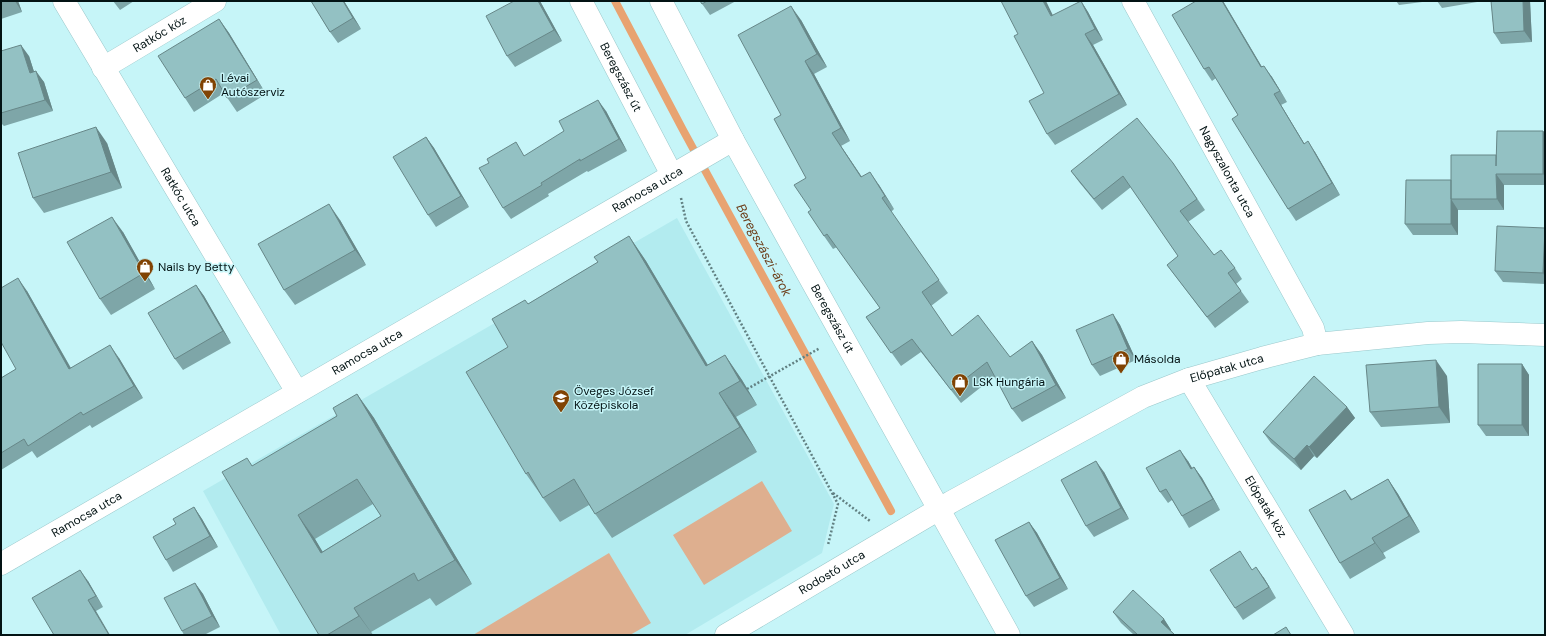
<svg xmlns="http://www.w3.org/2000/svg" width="1546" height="636" font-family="'DM Sans',sans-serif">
  <rect width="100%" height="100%" fill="#c6f5f8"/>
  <path fill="#b2ebef" d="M677,218L834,504L822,553L685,635H281L203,491Z"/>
  <path fill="#deaf8f" d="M762,481L792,531L704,585L673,535Z
    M609,553L651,623L630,635H473Z"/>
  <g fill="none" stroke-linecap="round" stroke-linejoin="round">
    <path stroke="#e8a371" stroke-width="8" d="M615,1L683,130L891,511"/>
    <g stroke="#9ac8cb" stroke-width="23">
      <g id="minor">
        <path id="s1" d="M64,1L297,392"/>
        <path id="s2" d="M581,1L672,175"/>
        <path id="s3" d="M661,1L733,140L1009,635"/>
        <path id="s4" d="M1133,1L1313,328L1317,344"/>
        <path id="s5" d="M103,68L215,1"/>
        <path id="s6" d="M1189,379L1343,635"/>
        <path id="s7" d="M1,564L733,140"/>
        <path id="s8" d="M726,635L951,502L1143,397L1189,379L1262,358L1317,344L1428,333L1461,332L1545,335"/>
      </g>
    </g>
    <path stroke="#628183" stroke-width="2.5" stroke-dasharray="2 2" stroke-linecap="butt" d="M681,198L686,221L838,504L828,545
      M747,389L820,348
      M833,493L870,521"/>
    <use href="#minor" stroke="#fff" stroke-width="22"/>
  </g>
  <path fill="#7ea6a8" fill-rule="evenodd" d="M1,1H18L22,12L1,19Z
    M113,1H134L120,10Z
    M311,1H344L361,29L338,43L330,32Z
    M514,1H540L562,41L515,67L507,56Z
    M700,1H736L710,15Z
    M1081,1L1088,12L1103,40L1093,45L1127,105L1055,145L1047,134L1044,93L1053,16Z
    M1196,1H1223L1262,67L1272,77L1287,102L1281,105L1304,143L1315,152L1340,195L1296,221L1288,209L1238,115L1216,78L1212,81L1204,69Z
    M1396,1H1430L1399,5Z
    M1437,1H1483L1442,8Z
    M1491,1H1530L1532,42L1501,44L1494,33Z
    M219,19L229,33L266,94L237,112L224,93L194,112L185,98Z
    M801,20L827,67L814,74L850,141L841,146L862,177L879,185L894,209L891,212L948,293L931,306L952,336L1010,357L1032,341L1042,355L1066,398L1022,422L1012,409L995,376L961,403L921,352L901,366L866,317L880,308L837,247L833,249L824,236L811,210L806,178L781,115Z
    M1,51L29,56L34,72L44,82L53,111L4,126L1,123Z
    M606,111L627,151L588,172L587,171L548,194L549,196L511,219L503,208Z
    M1543,131L1545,133V185H1504V210H1458V235H1413L1405,224L1451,180Z
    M426,137L434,148L469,207L436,227L428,215Z
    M107,143L122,188L44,213L33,198Z
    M1173,163L1205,210L1188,222L1214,255L1235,268L1242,279L1236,284L1249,302L1215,328L1167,265L1178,256L1131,187L1102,210L1079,182L1071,171Z
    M340,220L366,265L295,305L284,290Z
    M1545,228V284L1503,282L1495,271Z
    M123,232L155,289L111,315L100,299Z
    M629,236L646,261L708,365L725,355L742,380L757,405L736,417L757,452L612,538L589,505L560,522L526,474L508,347L528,304L598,262Z
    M196,285L204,296L231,343L183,370L175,359Z
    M27,291L71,368L119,358L143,398L92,428L90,425L37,458L32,451L1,470V378L16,369Z
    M1113,314L1120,325L1136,360L1100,376L1092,365Z
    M1522,364L1529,375V436H1486L1478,425Z
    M1447,376L1450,423L1381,427L1370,412Z
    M357,394L374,418L472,584L436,606L430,598L371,632L373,635H319L253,466L337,416ZM373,504L381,516L322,552L315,539Z
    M1347,407L1355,418L1317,458L1314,456L1301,470L1271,443L1263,432Z
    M1188,461L1192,468L1194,467L1202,478L1220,510L1189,528L1182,516L1172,500L1168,503L1160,492Z
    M1104,472L1129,519L1094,537L1086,526Z
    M1388,479L1398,494L1420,532L1383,553L1386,558L1350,579L1340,563L1345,490L1352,499Z
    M194,507L202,519L218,547L173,572L166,560L176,524Z
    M1029,522L1037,533L1068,589L1034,607L1026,596Z
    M1253,570L1264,578L1276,598L1243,620L1235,608Z
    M88,581L103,607L54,635Z
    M195,583L203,594L220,627L204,635H184L182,631Z
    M1113,612L1164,619L1171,630V631L1175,635H1134L1121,623Z"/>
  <path fill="#678788" d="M15,1H18L22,12Z
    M343,1H344L361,29L353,18Z
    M538,1H540L562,41L554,30Z
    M1043,1H1046L1059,28L1051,16Z
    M1081,1L1088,12L1103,40L1095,29Z
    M1222,1H1223L1269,79L1261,67Z
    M1523,1H1530L1532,42L1524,31Z
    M791,6L801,20L827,67L817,54Z
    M219,19L229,33L266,94L257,80Z
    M1085,34L1093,45L1127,105L1119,94Z
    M21,45L29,56L38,84L30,73Z
    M805,61L814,74L850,141L841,128Z
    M1264,66L1272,77L1287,102L1280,91Z
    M36,71L44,82L53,111L45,100Z
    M1274,94L1281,105L1311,155L1304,144Z
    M598,100L606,111L627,151L619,139Z
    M96,127L107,143L122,188L111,172Z
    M1543,131L1545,133V177L1543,174Z
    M832,133L841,146L871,191L861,177Z
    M426,137L434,148L469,207L461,196Z
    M1308,141L1315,152L1340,195L1332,183Z
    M870,172L879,185L894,209L885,196Z
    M1496,174L1504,185V210L1497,199Z
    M1451,180V199L1458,210V235L1451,224Z
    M329,204L340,220L366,265L355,250Z
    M112,217L123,232L155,289L144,273Z
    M1545,228V277L1543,273Z
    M629,236L646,261L723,391L706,366Z
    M18,278L27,291L78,381L69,369Z
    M196,285L204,296L231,343L223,331Z
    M1113,314L1120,325L1136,360L1128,349Z
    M1032,341L1042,355L1066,398L1056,385Z
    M110,345L119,358L143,398L134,386Z
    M725,355L742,380L757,405L740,381Z
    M1436,360L1447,376L1450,423L1439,407Z
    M1522,364L1529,375V436L1522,425Z
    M719,393L736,417L757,452L740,427Z
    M357,394L374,418L472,584L455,560Z
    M1347,407L1355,418L1317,458L1309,447Z
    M1307,445L1314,456L1301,470L1294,459Z
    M1180,450L1188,461L1199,480L1191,469Z
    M1096,461L1104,472L1129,519L1121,508Z
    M1194,467L1202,478L1220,510L1213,499Z
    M1388,479L1398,494L1420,532L1409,516Z
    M194,507L202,519L218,547L210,536Z
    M298,515L315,539L338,577L321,553Z
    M1029,522L1037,533L1068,589L1060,578Z
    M1372,538L1383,553L1386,558L1375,543Z
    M1256,567L1264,578L1276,598L1269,587Z
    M80,570L88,581L103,607L96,596Z
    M195,583L203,594L220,627L212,616Z
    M88,600L96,611L110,635H109Z
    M354,608L371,632L373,635L359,616Z
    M1164,619L1171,630L1169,633L1161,622Z"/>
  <path fill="#93c1c3" stroke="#678788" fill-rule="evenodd" d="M311,1H343L353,18L330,32Z
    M514,1H538L554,30L507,56L486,16Z
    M700,1H707L702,4Z
    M1001,1H1043L1051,16L1081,1L1095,29L1085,34L1119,94L1047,134L1029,101L1044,93L1014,36L1018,34Z
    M1196,1H1222L1261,67L1264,66L1280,91L1274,94L1304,144L1308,141L1332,183L1288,209L1232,119L1238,115L1209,67L1204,69L1172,15Z
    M1491,1H1523L1524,31L1494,33Z
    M791,6L817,54L805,61L841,128L832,133L861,177L870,172L885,196L882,198L939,280L922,292L952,336L978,315L1010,357L1032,341L1056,385L1012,409L987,362L951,390L912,339L891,353L866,317L880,308L827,234L824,236L808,212L811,210L794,185L806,178L774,119L781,115L738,35Z
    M219,19L257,80L227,98L216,79L185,98L158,56Z
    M21,45L30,73L36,71L45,100L1,113V51Z
    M598,100L619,139L580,161V159L541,183L542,185L503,208L479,168L489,163L487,159L516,142L524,156L564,131L559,121Z
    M1137,118L1173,163L1197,199L1180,211L1214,255L1221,250L1235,268L1228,273L1241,291L1207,317L1167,265L1178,256L1123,176L1094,199L1071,171Z
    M96,127L111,172L33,198L18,153Z
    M1497,131H1543V174H1496L1497,199H1451V155H1496V166Z
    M426,137L461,196L428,215L393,157Z
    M1406,180H1451V224H1405Z
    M329,204L355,250L284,290L258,244Z
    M112,217L144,273L100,299L67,242Z
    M1497,226L1545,228L1543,273L1495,271Z
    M629,236L706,366L725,355L740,381L719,393L740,427L595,514L574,479L543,498L528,472L526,474L466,372L508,347L492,319L525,300L528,304L598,262L594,257Z
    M18,278L69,369L110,345L134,386L83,415L81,412L28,446L24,439L1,453V378L16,369L1,342V288Z
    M196,285L223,331L175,359L148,313Z
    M1113,314L1128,349L1092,365L1076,330Z
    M1436,360L1439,407L1370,412L1366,365Z
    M1478,364H1522V425H1478Z
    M1314,376L1347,407L1309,447L1307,445L1294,459L1263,432Z
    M357,394L455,560L418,581L414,573L354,608L359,616L327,635H319L222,472L247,458L252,466L337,416L333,408ZM357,479L381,516L321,553L298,515Z
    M1180,450L1191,469L1194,467L1213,499L1182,516L1166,489L1160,492L1146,468Z
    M1096,461L1121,508L1086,526L1061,480Z
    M1388,479L1409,516L1372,538L1375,543L1340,563L1309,510L1345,490L1351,500Z
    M194,507L210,536L166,560L153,537L176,524L173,519Z
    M1029,522L1060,578L1026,596L995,540Z
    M1240,551L1252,570L1256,567L1269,587L1235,608L1210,570Z
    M80,570L96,596L88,600L109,635H54L32,598Z
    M195,583L212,616L182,631L164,598Z
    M1133,590L1164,619L1161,622L1175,635H1138L1113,612Z
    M1286,627L1291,635H1273Z"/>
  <defs>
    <g id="shop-pin" transform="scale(0.9)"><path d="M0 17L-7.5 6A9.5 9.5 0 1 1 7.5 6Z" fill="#814304" stroke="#c6f5f8"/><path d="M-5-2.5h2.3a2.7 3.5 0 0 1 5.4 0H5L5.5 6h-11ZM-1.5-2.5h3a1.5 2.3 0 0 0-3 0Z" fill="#fff"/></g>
    <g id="school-pin" transform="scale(0.9)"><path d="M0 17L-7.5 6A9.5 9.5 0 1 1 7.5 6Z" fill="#814304" stroke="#c6f5f8"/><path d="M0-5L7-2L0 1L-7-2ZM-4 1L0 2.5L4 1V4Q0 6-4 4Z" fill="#fff"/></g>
  </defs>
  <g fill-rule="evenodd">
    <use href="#shop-pin" x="208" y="85"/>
    <use href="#shop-pin" x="145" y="267"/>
    <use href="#shop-pin" x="1121" y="359"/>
    <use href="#shop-pin" x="960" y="382"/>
    <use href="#school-pin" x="561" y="398"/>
  </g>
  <g text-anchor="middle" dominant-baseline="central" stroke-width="3" stroke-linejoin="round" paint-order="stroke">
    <g font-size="12" fill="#031314" stroke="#c6f5f8">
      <text stroke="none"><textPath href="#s5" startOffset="66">Ratkóc köz</textPath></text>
      <text stroke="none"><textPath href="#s2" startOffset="86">Beregszász út</textPath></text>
      <text stroke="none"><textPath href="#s4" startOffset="195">Nagyszalonta utca</textPath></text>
      <text stroke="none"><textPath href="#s7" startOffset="747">Ramocsa utca</textPath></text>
      <text stroke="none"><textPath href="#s1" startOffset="228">Ratkóc utca</textPath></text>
      <text stroke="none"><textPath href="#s3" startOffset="361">Beregszász út</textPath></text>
      <text stroke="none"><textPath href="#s7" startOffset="423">Ramocsa utca</textPath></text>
      <text stroke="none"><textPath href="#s8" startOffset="569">Előpatak utca</textPath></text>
      <text stroke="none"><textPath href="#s6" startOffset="149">Előpatak köz</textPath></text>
      <text stroke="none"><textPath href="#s7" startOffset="99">Ramocsa utca</textPath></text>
      <text stroke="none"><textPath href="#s8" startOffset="123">Rodostó utca</textPath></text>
    </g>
    <g font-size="12" fill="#031314" stroke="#c6f5f8" text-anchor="start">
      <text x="221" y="78">Lévai<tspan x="221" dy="14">Autószerviz</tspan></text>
      <text x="158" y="267">Nails by Betty</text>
      <text x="1134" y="359">Másolda</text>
      <text x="973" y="382">LSK Hungária</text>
      <text x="574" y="391">Öveges József<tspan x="574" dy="14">Középiskola</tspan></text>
    </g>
    <g font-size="13" font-style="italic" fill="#6d3f1b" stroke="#c6f5f8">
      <text transform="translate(764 250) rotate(62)">Beregszászi-árok</text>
    </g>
  </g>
  <rect width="1546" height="636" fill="none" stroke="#031314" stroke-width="4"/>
</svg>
